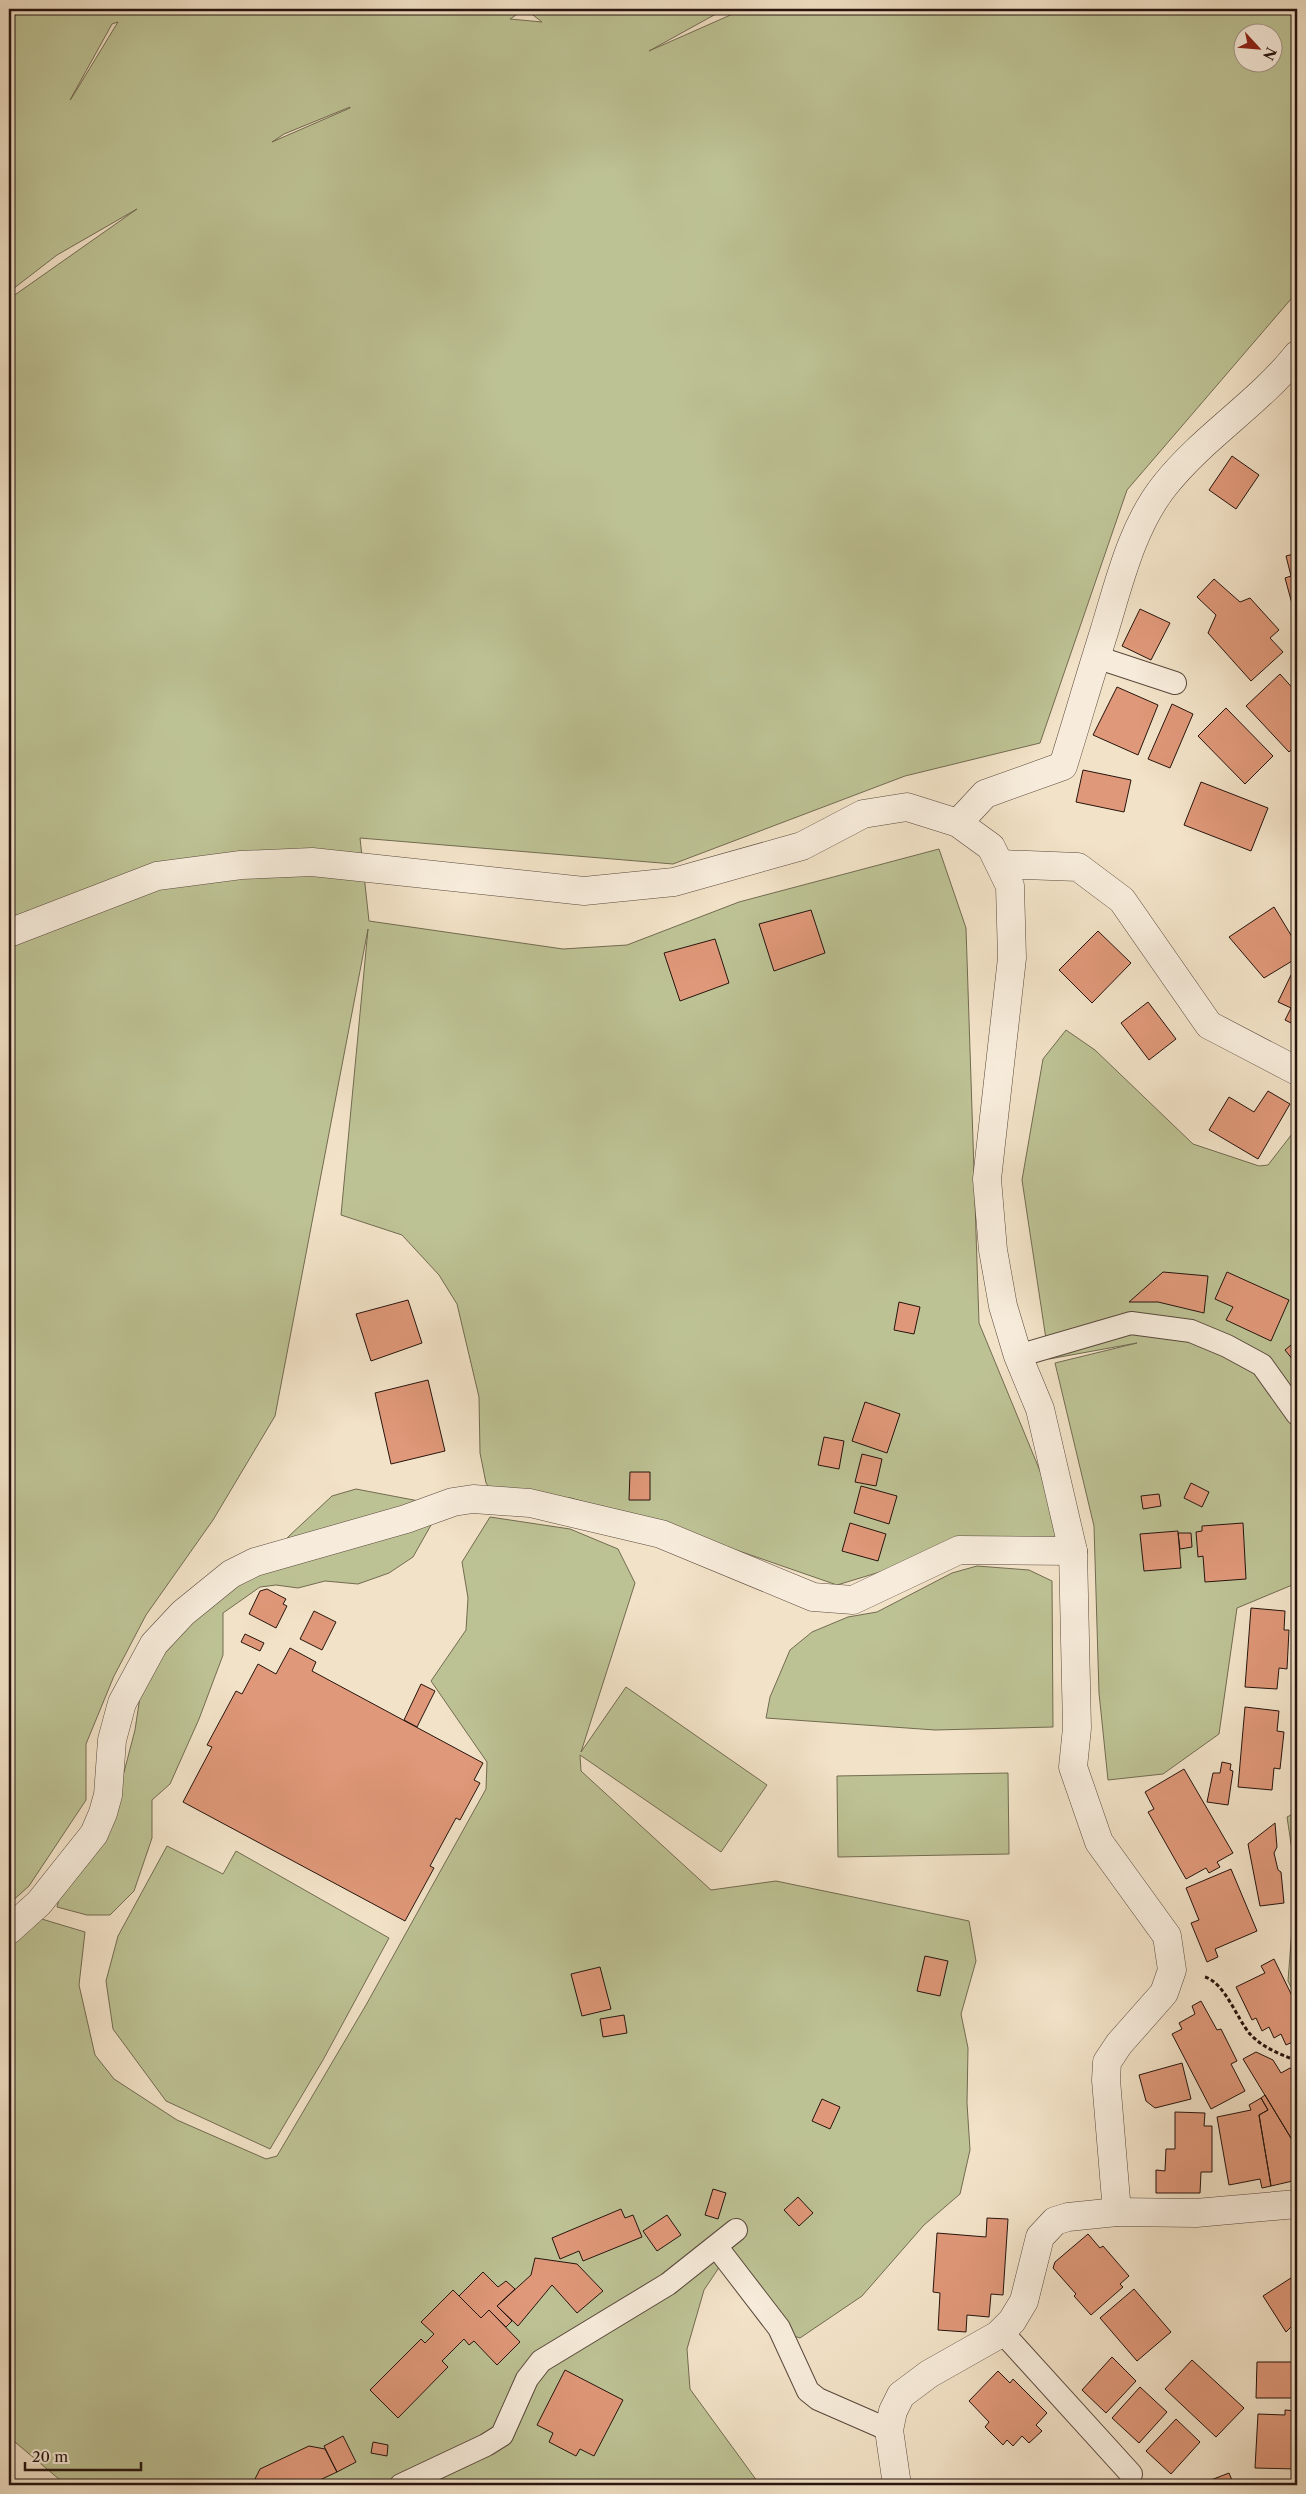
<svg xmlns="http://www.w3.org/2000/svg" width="1306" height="2494" font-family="'Libre Caslon Text',serif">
  <rect width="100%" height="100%" fill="#f2e2c7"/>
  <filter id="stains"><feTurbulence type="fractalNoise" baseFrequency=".004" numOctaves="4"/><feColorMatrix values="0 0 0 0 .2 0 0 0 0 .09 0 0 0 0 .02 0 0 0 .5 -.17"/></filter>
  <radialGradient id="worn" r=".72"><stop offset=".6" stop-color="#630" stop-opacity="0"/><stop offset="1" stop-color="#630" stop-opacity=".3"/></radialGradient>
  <path fill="#bdc294" stroke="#726b51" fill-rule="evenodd" d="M9,9H725L649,51L744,9H1297V292L1127,490L1040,743L905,776L673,864L360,838L369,921L563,949L627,945L739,902L939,849L966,928L979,1323L1073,1551L903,1565L837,1585L716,1543L571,1498L494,1494L486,1483L480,1453L479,1397L457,1304L439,1275L402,1235L341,1215L368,929L275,1416L213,1520L146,1615L114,1676L86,1744V1800L29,1886L9,1904V299L137,209L57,255L9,292ZM525,9L542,22L510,19ZM118,22L71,99L70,100L112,24ZM1244,32H1274V62H1244ZM350,107V108L272,142L284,134Z
    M1066,1030L1095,1050L1193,1144L1259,1166L1268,1165L1292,1134L1297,1124V1583L1237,1608L1219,1734L1163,1774L1108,1780L1099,1693L1094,1526L1055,1363L1137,1343L1049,1359L1022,1180L1043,1059Z
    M356,1489L424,1502L435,1518L413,1557L389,1573L358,1584L325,1581L298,1588L276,1585L260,1587L223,1613V1655L199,1719L170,1784L152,1800V1838L134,1891L110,1915H87L57,1907L61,1892L99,1850L117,1799L135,1730L141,1690L162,1652L213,1593L259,1570L289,1536L332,1496Z
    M490,1517L570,1529L618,1549L635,1583L581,1752L626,1687L767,1785L721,1852L580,1755L581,1771L711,1890L776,1881L969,1921L976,1961L961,2014L968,2048L967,2103L970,2150L960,2194L924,2225L862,2296L800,2338L794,2336L720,2266L704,2290L687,2349L690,2389L760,2485H66L9,2437V1945L35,1917L85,1932L79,1985L95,2055L114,2079L177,2120L266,2159L277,2156L366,2005L486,1789L487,1762L431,1681L466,1630L468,1598L462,1562Z
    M977,1566L1029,1570L1052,1581L1053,1727L935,1730L766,1718L770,1697L790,1650L812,1632L848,1617L877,1612L952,1573Z
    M1008,1773L1009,1854L838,1857L837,1776Z
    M1297,1812V1999L1288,1981L1296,1876L1287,1817Z
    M167,1846L223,1874L236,1851L389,1938L323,2060L270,2149L166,2101L113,2029L106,1981L118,1936Z"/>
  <path fill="#df9879" stroke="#26140e" d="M1232,456L1259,475L1236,509L1209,490Z
    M1297,553V622L1285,578L1291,576L1286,556Z
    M1214,579L1240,602L1250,598L1279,630L1270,638L1283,652L1251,681L1208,633L1216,615L1197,597Z
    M1140,609L1170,623L1151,660L1122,646Z
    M1280,674L1297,693V702L1294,705L1297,708V745L1289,752L1246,706Z
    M1117,687L1158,705L1138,755L1093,735Z
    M1172,704L1193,714L1170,768L1148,759Z
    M1226,708L1273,756L1245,784L1198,736Z
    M1083,770L1131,780L1124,812L1076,802Z
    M1201,782L1268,808L1251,851L1184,825Z
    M1274,907L1297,945V958L1264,978L1229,937Z
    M811,910L825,953L774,971L759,924Z
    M1098,931L1131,963L1092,1003L1059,970Z
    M715,939L729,983L680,1001L664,953Z
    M1291,975L1297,978V1026L1285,1020L1291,1008L1278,1002Z
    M1148,1002L1176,1039L1149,1060L1121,1023Z
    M1297,1029V1043L1292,1040Z
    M1268,1091L1290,1104L1258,1159L1209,1130L1229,1097L1254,1112Z
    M1163,1272L1208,1276L1204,1313L1158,1302H1129Z
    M1227,1272L1289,1300L1271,1341L1226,1320L1233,1307L1215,1299Z
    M408,1300L422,1343L371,1361L356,1314Z
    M899,1302L920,1307L914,1334L894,1330Z
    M1297,1340V1365L1285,1350Z
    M428,1380L445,1451L391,1464L375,1393Z
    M865,1402L900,1414L887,1453L852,1441Z
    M824,1437L844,1441L839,1469L818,1465Z
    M862,1454L882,1459L876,1486L855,1482Z
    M630,1472H650V1500H629Z
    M1191,1483L1209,1492L1202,1507L1184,1498Z
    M861,1486L897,1496L889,1524L854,1513Z
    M1159,1494L1161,1506L1143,1509L1141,1496Z
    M850,1523L886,1534L878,1561L842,1551Z
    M1243,1523L1246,1579L1205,1582L1203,1556L1198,1557L1196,1532L1202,1531V1526Z
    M1178,1531L1181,1568L1144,1571L1140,1534Z
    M1178,1533H1191L1192,1547L1180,1549Z
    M267,1589L286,1599L283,1604L287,1606L276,1628L249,1614L260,1591Z
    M1251,1608L1285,1611L1284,1630H1289L1287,1669L1279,1668L1277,1689L1245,1687Z
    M314,1611L336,1622L322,1650L300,1639Z
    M245,1634L264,1643L260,1651L241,1642Z
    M290,1648L316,1662L312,1671L483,1763L474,1780L480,1783L460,1820L456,1818L430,1866L434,1868L405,1921L183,1802L212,1747L207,1745L236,1691L242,1694L258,1664L276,1674Z
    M421,1684L435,1691L417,1727L404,1720Z
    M1245,1707L1279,1711L1277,1731L1284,1732L1280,1769L1274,1768L1272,1790L1238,1787Z
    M1222,1762L1231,1764L1230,1770L1233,1771L1228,1805L1207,1802L1213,1773H1220Z
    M1184,1769L1233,1853L1217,1862L1220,1867L1209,1873L1206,1868L1186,1879L1148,1812L1154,1809L1145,1792Z
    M1275,1823L1277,1847L1274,1853L1278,1870L1281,1872L1284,1903L1260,1906L1248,1844Z
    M1231,1869L1257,1931L1215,1949L1218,1957L1207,1962L1191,1923L1199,1920L1186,1888Z
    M925,1956L948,1961L940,1996L917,1991Z
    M1274,1959L1297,2006V2040L1286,2045L1281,2034L1274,2038L1269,2027L1262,2031L1256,2018L1252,2020L1236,1987L1265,1973L1261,1966Z
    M600,1967L611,2009L582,2016L571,1974Z
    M1201,2001L1217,2030L1221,2029L1237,2061L1231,2064L1245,2091L1211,2109L1172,2034L1182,2029L1179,2023L1195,2014L1192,2006Z
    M624,2015L627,2033L603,2037L600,2019Z
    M1256,2052L1273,2060L1281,2073L1290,2068L1297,2072V2148L1243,2059Z
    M1182,2063L1191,2099L1155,2108L1146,2101L1139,2075Z
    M1265,2095L1297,2148V2180L1271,2186L1259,2115L1268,2110L1261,2098Z
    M1261,2098L1268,2110L1259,2115L1271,2186L1262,2188L1260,2179L1229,2185L1217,2117L1251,2110L1249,2105Z
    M822,2099L840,2107L830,2129L812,2121Z
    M1175,2112L1205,2113L1204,2126H1212V2172H1201L1200,2193H1156V2170L1165,2171L1166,2149H1175Z
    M713,2189L726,2193L718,2219L705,2215Z
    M798,2197L813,2213L799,2226L784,2210Z
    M621,2209L625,2218L633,2215L642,2237L583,2261L579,2251L560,2259L552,2238Z
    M667,2215L681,2235L657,2251L643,2231Z
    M987,2218L1008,2219L1003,2295L991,2294L989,2317L967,2315L966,2332L938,2330L940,2293L933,2292L937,2233L986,2237Z
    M1088,2234L1100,2248L1103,2246L1129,2276L1120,2284L1123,2287L1091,2315L1074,2296L1076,2294L1053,2268L1055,2262Z
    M535,2258L577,2264L603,2291L577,2313L552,2285L518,2326L497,2306L531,2275Z
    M483,2272L498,2287L506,2281L515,2289L497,2306L512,2321L506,2327L489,2310L481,2318L459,2296Z
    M1291,2278L1297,2286V2321L1286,2332L1263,2296Z
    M1134,2289L1171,2332L1137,2361L1100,2318Z
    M453,2290L481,2318L489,2310L520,2342L497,2365L474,2341L469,2345L464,2339L442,2361L448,2367L398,2418L370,2390L421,2339L425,2343L434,2334L421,2322Z
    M1295,2333H1297V2390H1294Z
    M1112,2357L1136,2381L1106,2413L1082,2390Z
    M1192,2360L1244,2408L1216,2437L1165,2389Z
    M1257,2362H1295L1294,2398H1256Z
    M565,2370L623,2400L594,2456L580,2449L576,2456L549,2442L553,2433L537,2425Z
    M998,2371L1010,2383L1013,2379L1047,2413L1036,2425L1042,2431L1029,2443L1022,2436L1013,2446L1007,2440L1003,2445L985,2427L989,2422L969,2401Z
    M1140,2387L1167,2412L1139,2443L1112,2418Z
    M1285,2410L1297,2411V2469L1255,2468L1258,2414L1285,2415Z
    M1176,2419L1200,2442L1171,2474L1146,2451Z
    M343,2436L356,2462L337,2472L324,2446Z
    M373,2442L388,2445L387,2456L371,2453Z
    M309,2446L325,2449L337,2472L309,2485H254L253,2483L260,2469Z
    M1229,2473L1234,2485H1198Z"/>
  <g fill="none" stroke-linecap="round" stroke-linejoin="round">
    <g stroke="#59483c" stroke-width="24">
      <path id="service" d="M1096,657L1175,683
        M1018,1356L1131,1323L1191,1331L1227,1346L1262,1365L1297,1414
        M716,2246L779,2328L808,2391L818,2399L889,2430
        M1002,2332L1131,2474
        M401,2485L486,2445L502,2435L527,2379L541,2361L668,2284L736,2230"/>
    </g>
    <g stroke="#59483c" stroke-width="29">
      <path id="minor" d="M958,823L985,794L1063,766C1077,721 1090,676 1104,632C1119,583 1132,526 1165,485C1204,436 1258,404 1297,355
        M1000,864L1078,867L1122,900L1209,1025L1297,1071
        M9,1930L39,1903L94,1834L103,1813L108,1795L112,1740L122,1703L154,1644L183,1613L231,1574L255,1562L406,1519L453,1502L473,1499L530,1503L661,1534L813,1597L853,1600L959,1550L1073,1551
        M897,2485L889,2430L893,2411L901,2395L929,2374L998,2335L1012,2321L1024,2301L1040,2237L1055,2221L1068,2217L1117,2212L1196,2213L1297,2204"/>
    </g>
    <g stroke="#59483c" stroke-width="29">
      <path id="tertiary" d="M9,933L157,876L241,865L312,862L584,891L674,882L802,846L863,814L907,807L958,823L991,847L1010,886L1012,958L987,1179L993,1250L1003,1306L1018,1356L1040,1409L1073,1551L1077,1728L1073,1767L1099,1842L1167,1936L1172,1970L1164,1993L1119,2044L1107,2062L1106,2080L1117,2212"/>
    </g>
    <path stroke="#26140e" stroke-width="3" stroke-dasharray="4 2.5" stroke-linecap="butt" d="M1205,1977C1225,1983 1237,2019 1250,2034C1263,2048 1280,2054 1297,2061"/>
    <use href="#service" stroke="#f7ecdb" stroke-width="22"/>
    <use href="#minor" stroke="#f7ecdb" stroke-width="28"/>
    <use href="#tertiary" stroke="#f7ecdb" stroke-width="28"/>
  </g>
  <rect width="1306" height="2494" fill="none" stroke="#f2e2c7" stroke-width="30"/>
  <rect x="10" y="10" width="1286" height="2474" fill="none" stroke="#26140e" stroke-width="2.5"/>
  <rect x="15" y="15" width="1276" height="2464" fill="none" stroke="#26140e"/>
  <g transform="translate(1258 48) rotate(116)"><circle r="24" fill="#f7ecdb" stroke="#a39689"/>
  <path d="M0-4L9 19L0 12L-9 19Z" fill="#8f2418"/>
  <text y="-8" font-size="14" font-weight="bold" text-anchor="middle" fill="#26140e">N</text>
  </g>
  <path d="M25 2462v8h116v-8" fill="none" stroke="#26140e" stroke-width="2.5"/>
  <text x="32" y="2462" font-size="15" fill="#26140e" stroke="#f7ecdb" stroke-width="4" paint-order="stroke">20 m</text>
  <rect width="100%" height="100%" filter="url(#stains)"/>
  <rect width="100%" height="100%" fill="url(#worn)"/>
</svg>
